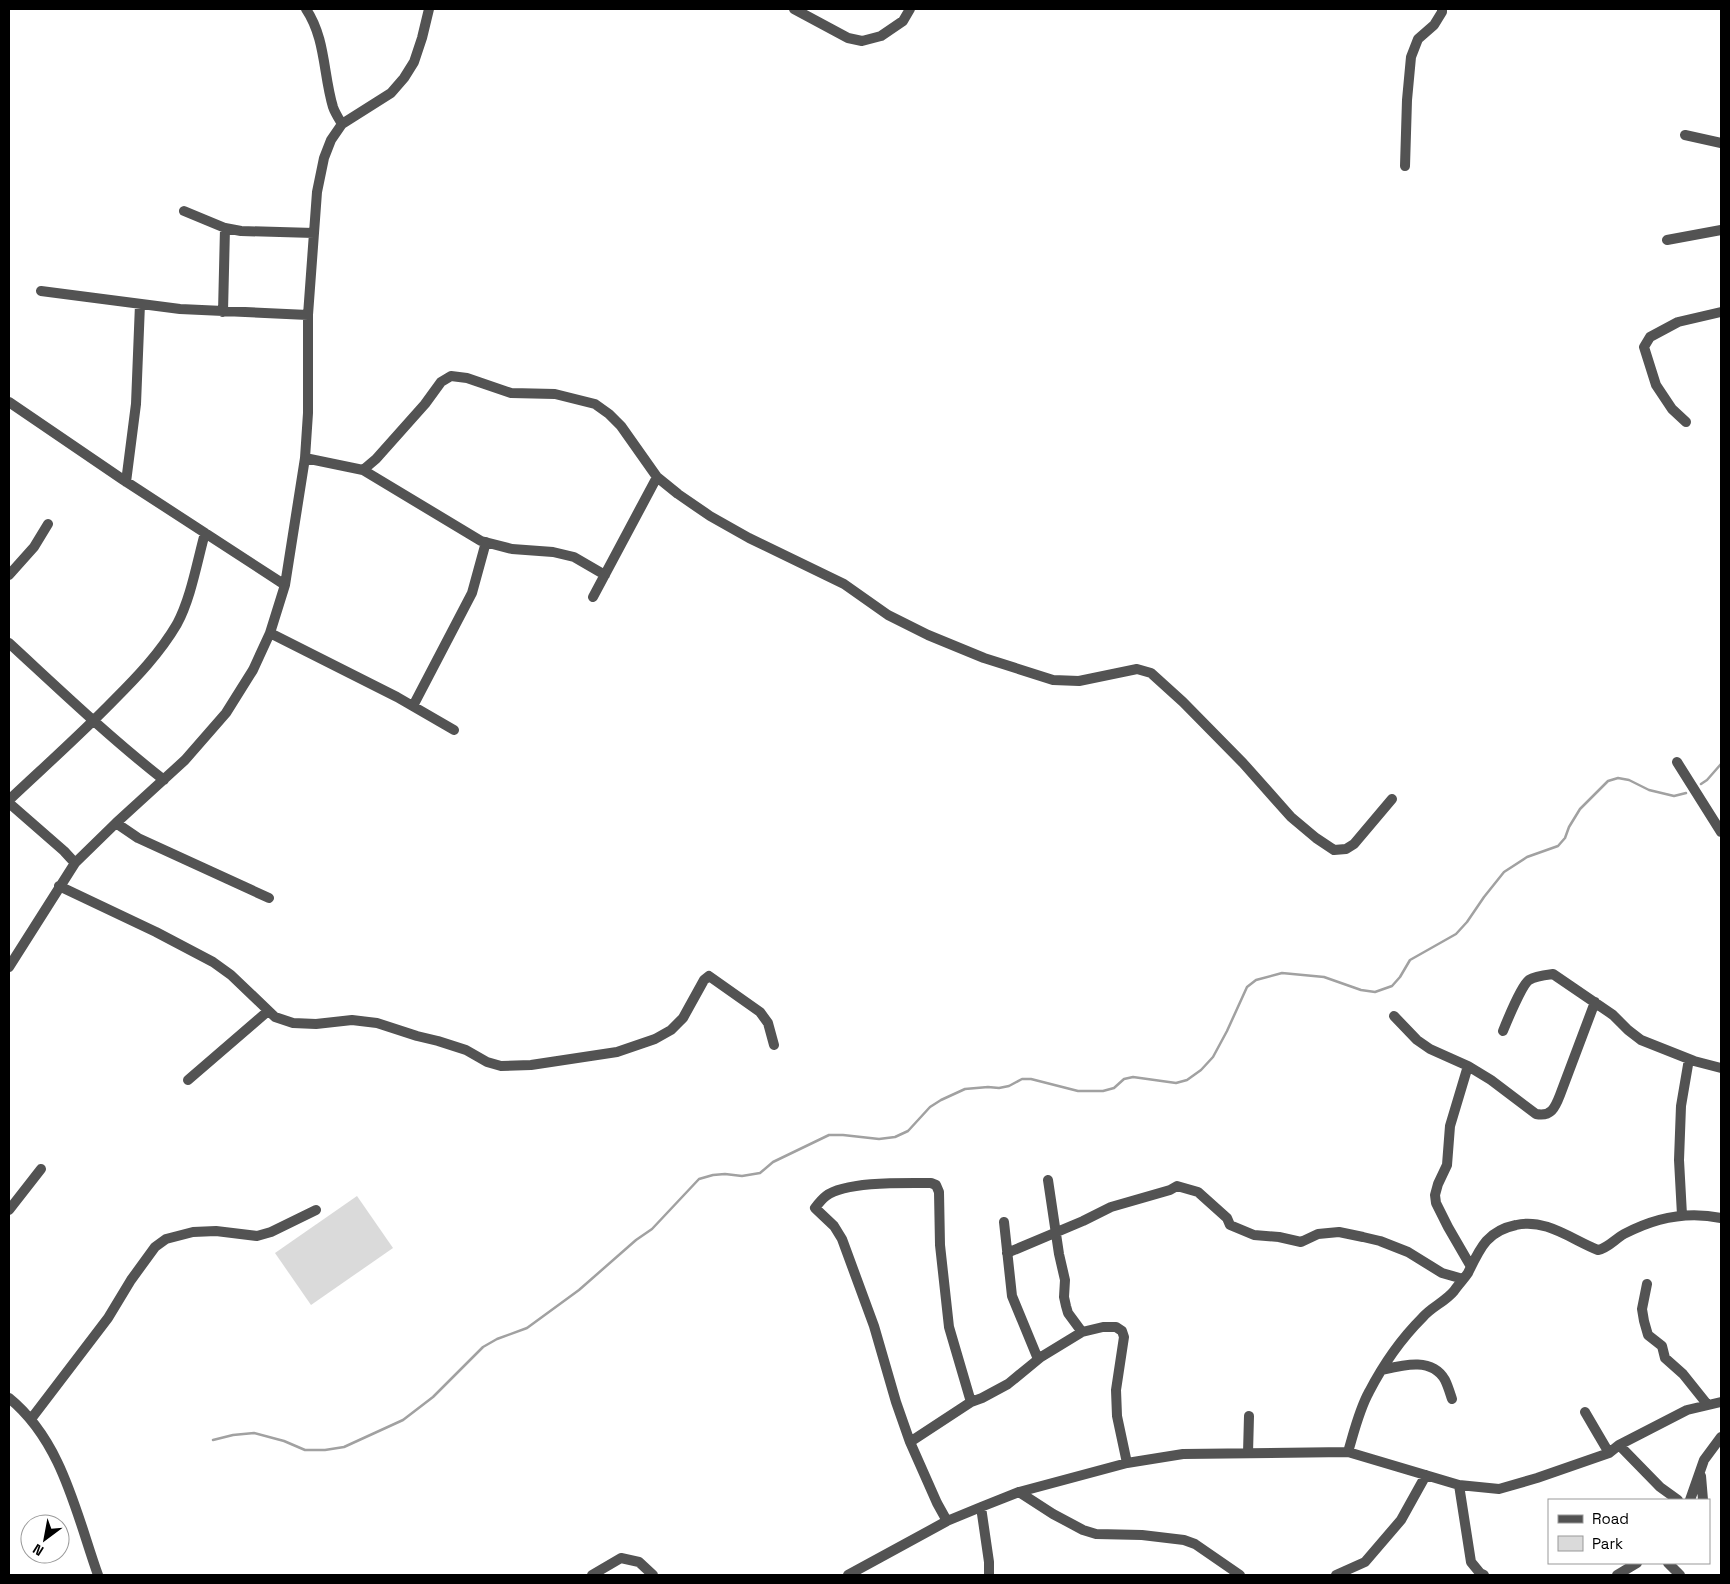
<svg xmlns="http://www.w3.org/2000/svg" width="1730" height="1584" font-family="'Space Grotesk',sans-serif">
  <rect width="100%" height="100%" fill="#fff"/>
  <path fill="#dadada" d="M357,1196L393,1248L311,1305L275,1253Z"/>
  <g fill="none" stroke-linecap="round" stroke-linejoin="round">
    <path stroke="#a1a1a1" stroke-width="2.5" d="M1701,784L1707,780L1721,764
      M213,1440L233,1435L254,1433L284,1441L305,1450H325L344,1447L403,1420L433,1397L483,1347L497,1339L527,1328L579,1290L636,1240L652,1229L699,1179L713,1175L725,1174L742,1176L760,1173L773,1162L829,1135H843L879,1139L895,1137L908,1131L930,1107L941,1100L965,1089L988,1087L999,1088L1009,1086L1022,1079H1031L1078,1091H1103L1114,1088L1124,1079L1133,1077L1176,1083L1187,1080L1201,1070L1213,1057L1227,1031L1247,987L1256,980L1282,973L1324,977L1361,990L1375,992L1392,986L1400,977L1410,960L1456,934L1467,922L1484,897L1504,872L1527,857L1558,846L1565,838L1569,827L1580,809L1608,781L1618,778L1629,780L1649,790L1674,796L1686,793"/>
    <path stroke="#535353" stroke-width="10" d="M306,9C326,39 323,74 333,107C335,113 339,119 342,124
      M794,9L848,38L862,41L881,36L903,21L910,9
      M1685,135L1721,143
      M1405,166L1407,100L1411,57L1418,39L1434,25L1442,12V9
      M184,211L225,228L241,231L314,233
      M1667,240L1721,230
      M41,291L180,309L308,315
      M223,312L225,228
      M9,402L122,479L285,585
      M1686,422L1672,409L1656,385L1644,347L1650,337L1678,322L1721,312
      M305,458L363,470L481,541L512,549L553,552L574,557L605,575
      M363,470L376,459L425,404L441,382L451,376L467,378L511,393L555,394L595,404L609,414L621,426L657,477L678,494L710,516L749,538L844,584L888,615L928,635L984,658L1053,680L1079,681L1137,669L1151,673L1183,702L1243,763L1291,817L1316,838L1334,850L1346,849L1354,844L1392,799
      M126,482L136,404L140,304
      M9,575L34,547L48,524
      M593,597L657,477
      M270,633L397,697L454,730
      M9,643C59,689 109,737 164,780
      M413,706L472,593L486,542
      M1677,762L1721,832
      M9,800C44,767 80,735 114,700C137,677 160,653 177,624C191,598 197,562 205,533
      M9,803L64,851L75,863
      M116,823L138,838L269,898
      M59,886L156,932L213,962L231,975L275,1017L293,1023L316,1024L352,1020L377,1023L417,1036L438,1041L466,1050L487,1062L501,1066L531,1065L617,1052L655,1039L671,1030L683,1018L704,980L709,976L760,1012L768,1023L774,1045
      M9,967L75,863L116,823L185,760L226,713L253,670L270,633L285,585L305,458L308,413V315L317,192L324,158L331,140L342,124L391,93L404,78L414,62L422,38L429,9
      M1394,1016L1417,1040L1430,1049L1468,1066L1491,1080L1536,1114C1551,1117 1555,1108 1560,1095L1595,1002
      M1503,1031C1507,1021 1522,985 1529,980C1535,976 1545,975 1553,974L1613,1015L1628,1030L1641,1040L1694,1061L1721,1068
      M1468,1066L1450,1126L1447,1165L1438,1184L1435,1195L1436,1203L1448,1227L1470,1265
      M188,1080L268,1011
      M1048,1180L1059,1254L1065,1280L1064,1297L1066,1306L1068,1313L1082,1332
      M9,1210L41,1169
      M1682,1215L1679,1160L1681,1106L1689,1059
      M1004,1222L1012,1296L1038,1359
      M1007,1253L1083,1221L1111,1207L1170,1190L1177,1186L1198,1192L1227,1218L1230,1225L1254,1235L1279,1237L1301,1242L1318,1234L1339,1232L1363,1237L1380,1241L1408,1252L1442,1273L1463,1279
      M1647,1284L1642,1309L1644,1321L1648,1335L1662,1346L1665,1358L1683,1374L1707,1404
      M1382,1370C1403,1365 1432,1357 1445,1380C1448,1386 1450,1393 1452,1399
      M9,1398C62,1441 76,1513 98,1575
      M31,1419L108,1318L131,1280L155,1247L166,1239L193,1232L216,1231L257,1236L271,1232L316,1210
      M1599,1436L1585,1412L1609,1453
      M910,1442L971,1402L982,1398L1008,1384L1041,1357L1082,1332L1103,1327H1116L1122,1331L1124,1337L1116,1390L1117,1416L1127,1463
      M1619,1445L1660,1487L1678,1500
      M1348,1452C1354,1432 1359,1410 1369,1392C1383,1365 1401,1339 1422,1318C1431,1307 1445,1302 1454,1291C1458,1285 1464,1279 1468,1273C1480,1248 1487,1231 1516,1225C1546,1218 1572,1240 1598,1250C1608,1248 1615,1239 1624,1234C1654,1218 1688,1211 1721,1218
      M1248,1453L1249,1416
      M1701,1476L1703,1500
      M1459,1485L1471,1562L1480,1573L1484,1575
      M1019,1492L1053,1514L1083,1530L1096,1534L1142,1535L1184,1540L1195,1544L1240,1575
      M1690,1500L1704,1460L1721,1437
      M981,1507L989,1562V1575
      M947,1521L937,1503L910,1442L896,1402L874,1326L842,1239L834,1226L815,1208C818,1204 822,1199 826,1196C846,1181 906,1183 931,1183L936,1185L939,1192L940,1245L949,1327L971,1402
      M1668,1563L1680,1575
      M592,1575L621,1558L639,1562L653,1575
      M848,1575L947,1521L981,1507L1019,1492L1127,1463L1183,1454L1348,1452L1459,1485L1499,1489L1537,1478L1609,1453L1619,1445L1687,1410L1721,1402
      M1336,1575L1365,1562L1401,1520L1426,1475
      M1617,1575L1637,1563"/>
  </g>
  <rect width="1730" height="1584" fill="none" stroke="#000000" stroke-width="20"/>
  <rect x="1548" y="1499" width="162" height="65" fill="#ffffff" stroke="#999999"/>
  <rect x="1558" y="1515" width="25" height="8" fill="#535353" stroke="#999999"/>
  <text x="1592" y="1524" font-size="15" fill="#000000">Road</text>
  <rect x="1558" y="1536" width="25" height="15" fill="#dadada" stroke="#999999"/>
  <text x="1592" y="1549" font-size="15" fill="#000000">Park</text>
  <g transform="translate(45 1539) rotate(212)"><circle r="24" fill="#ffffff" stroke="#999999"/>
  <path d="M0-4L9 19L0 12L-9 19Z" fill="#000000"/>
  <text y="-8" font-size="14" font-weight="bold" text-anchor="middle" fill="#000000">N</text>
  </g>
</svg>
